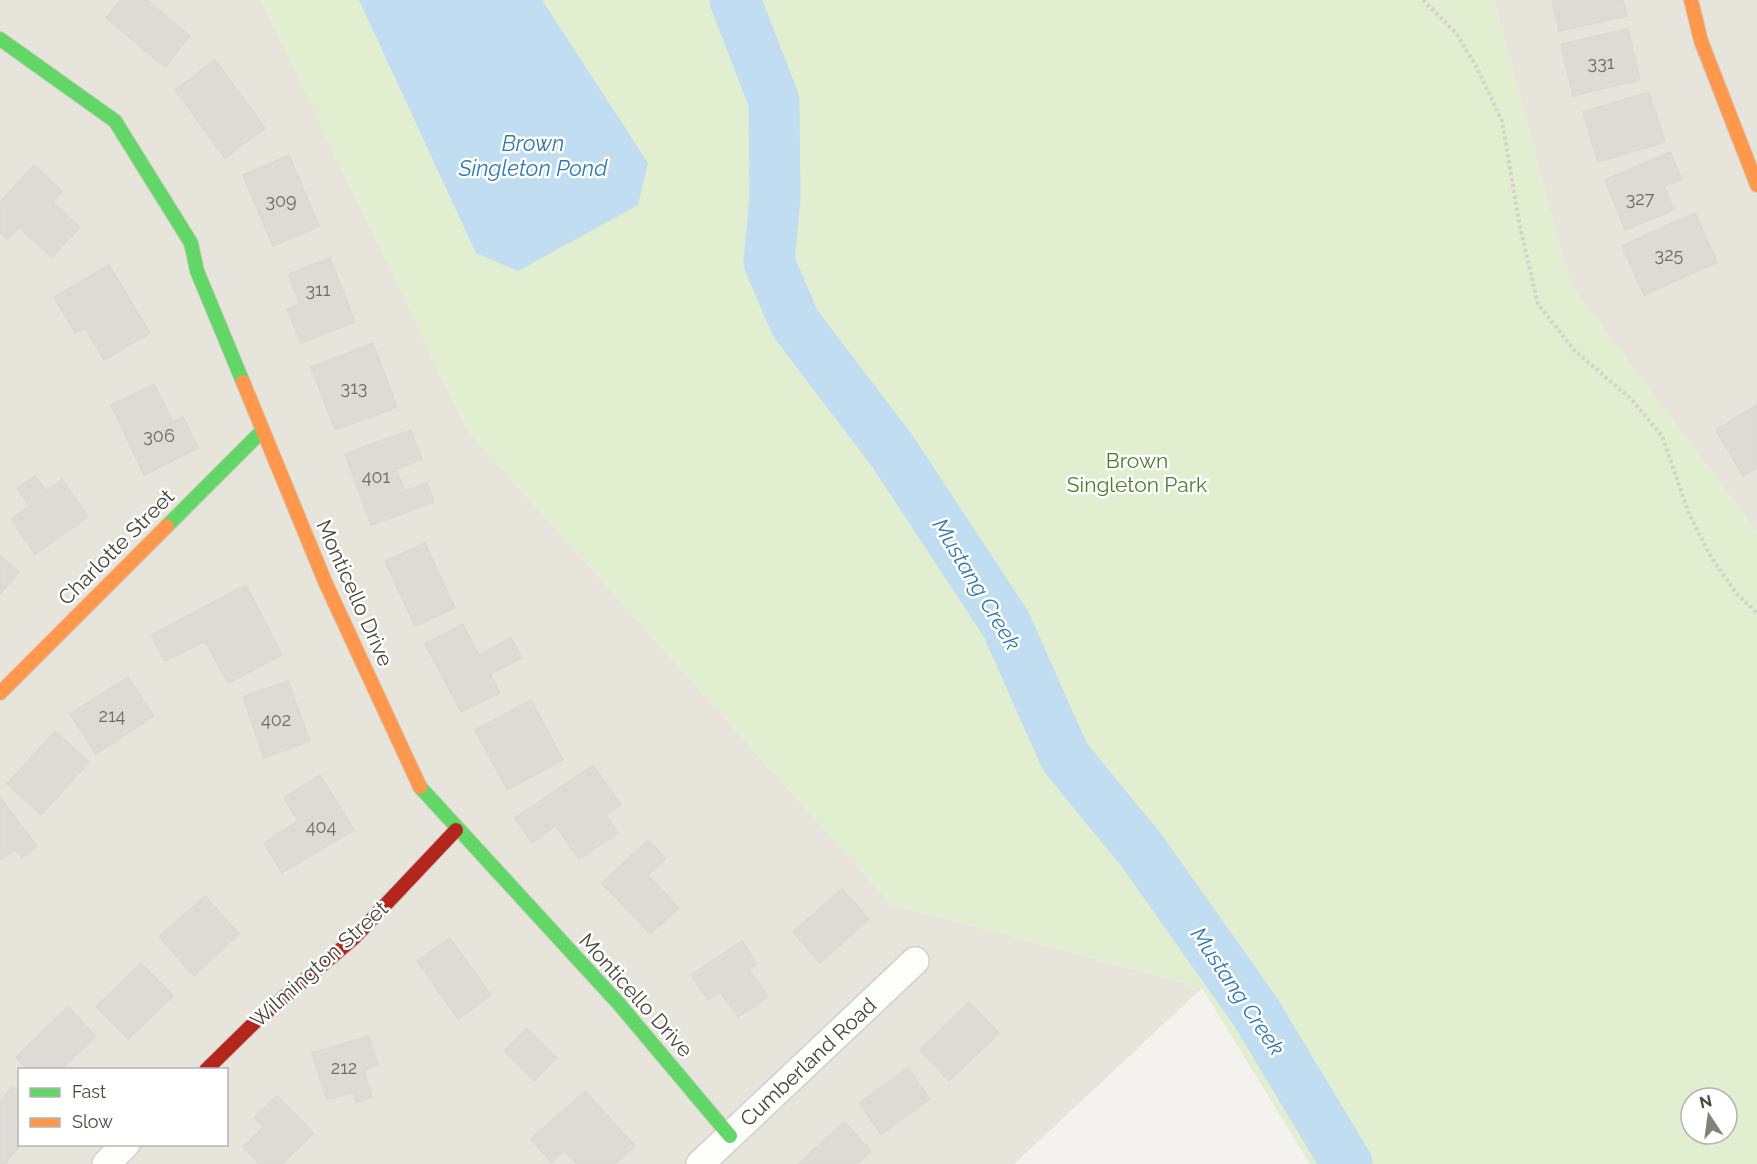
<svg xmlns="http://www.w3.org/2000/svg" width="1757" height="1164" font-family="Raleway,sans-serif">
  <rect width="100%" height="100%" fill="#f4f2ee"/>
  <path fill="#e7e4dc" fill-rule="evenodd" d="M0,0H261L468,431L891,904L1202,988L1014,1164H0ZM20,1070H226V1144H20Z
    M1494,0H1757V532L1570,284Z"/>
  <path fill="#e1eecf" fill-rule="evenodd" d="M261,0H1494L1570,284L1757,532V1164H1310L1202,988L891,904L468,431ZM1691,1098H1727V1134H1691Z"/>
  <path fill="#c0ddf1" d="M359,0H542L648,163L638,205L518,271L476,253Z"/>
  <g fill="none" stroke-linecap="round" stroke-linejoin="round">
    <path stroke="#c0ddf1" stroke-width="51" d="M735,0L774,101L775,198L769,262L795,323L893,452L1006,624L1065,757L1142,851L1255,1011L1347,1164"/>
  </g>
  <path fill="#dedbd6" stroke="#dcd9d4" stroke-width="1.5" d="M121,0H147L190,36L165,67L106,18Z
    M1552,0H1623L1627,16L1559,31Z
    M1628,29L1640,80L1573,96L1561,44Z
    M215,60L265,128L225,158L175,90Z
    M1649,92L1665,142L1598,162L1583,112Z
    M1670,152L1682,179L1664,186L1674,210L1625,230L1605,180Z
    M289,155L319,226L273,246L243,175Z
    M34,165L62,191L53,202L80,227L52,257L19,227L7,239L0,232V202Z
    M1695,213L1717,262L1644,295L1622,246Z
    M330,258L355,322L301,343L287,309L300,304L288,274Z
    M109,265L150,333L104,360L85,328L75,333L54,297Z
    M373,343L397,407L335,430L311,367Z
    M154,384L173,422L183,417L198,448L144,475L111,405Z
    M1757,405V468L1743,476L1716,430Z
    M411,430L422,459L396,469L405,491L427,483L434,502L371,525L345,454Z
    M35,476L46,491L62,479L88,517L35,554L11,519L29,506L17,488Z
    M425,543L455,608L415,626L385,561Z
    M0,555L19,572L0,594Z
    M246,585L282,655L228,683L205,641L165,661L151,635Z
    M463,624L479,655L511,638L522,658L490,674L500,693L461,712L425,644Z
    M128,677L154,716L96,754L70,714Z
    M288,681L310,741L264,758L243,697Z
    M531,700L563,760L507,790L475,730Z
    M55,731L89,762L41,815L7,784Z
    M593,765L621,804L606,815L618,833L579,859L556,826L532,843L515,818Z
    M320,775L354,830L282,873L264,843L298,821L284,798Z
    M0,797L37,846L22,858L15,849L0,860Z
    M648,840L666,859L648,875L679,908L650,934L602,883Z
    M842,889L869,919L820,963L793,932Z
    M205,896L239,934L194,976L159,937Z
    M450,938L491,995L458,1019L417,961Z
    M742,941L757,964L749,969L768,997L738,1017L720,992L708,1000L691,975Z
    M141,963L173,996L128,1039L96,1007Z
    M969,1002L999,1033L949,1081L920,1050Z
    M68,1007L96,1036L64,1067L66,1070H28L16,1057Z
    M527,1028L557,1058L534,1081L504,1051Z
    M369,1036L378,1065L364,1070L372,1097L356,1102L353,1092L327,1100L312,1053Z
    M908,1068L930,1099L881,1134L859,1103Z
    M12,1087L20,1093L21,1144L5,1164H0V1101Z
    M585,1091L635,1146L615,1164H577L564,1150L551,1162L531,1139Z
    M277,1096L314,1133L282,1164H260L243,1147L263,1127L254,1117Z
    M844,1122L871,1151L857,1164H798Z"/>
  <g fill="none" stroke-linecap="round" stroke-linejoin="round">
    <g stroke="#d2d0cb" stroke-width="30">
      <path id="street" d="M106,1164L126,1144
        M700,1164L915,961"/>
    </g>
    <g stroke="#d3cfc5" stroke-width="16">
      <path id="fast" d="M0,39L115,121L191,243L197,271L243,382
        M167,526L262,431
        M420,787L619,1004L730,1136"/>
    </g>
    <g stroke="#d3cfc5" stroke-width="16">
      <path id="slow" d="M1691,0L1701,41L1757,185
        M243,382L326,584L420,787
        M0,693L167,526"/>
    </g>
    <g stroke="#d3cfc5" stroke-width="16">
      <path id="jam" d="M206,1070L256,1021L354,938L456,830"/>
    </g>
    <path stroke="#d3d2cc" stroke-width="4" stroke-dasharray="3 3" stroke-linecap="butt" d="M1423,0L1456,33L1476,66L1502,121L1520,227L1538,304L1574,350L1631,399L1662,436L1689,514L1711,557L1737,594L1757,613"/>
    <use href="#street" stroke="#fdfdfc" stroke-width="27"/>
    <use href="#fast" stroke="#63d668" stroke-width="14"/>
    <use href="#slow" stroke="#ff974d" stroke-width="14"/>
    <use href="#jam" stroke="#b3261e" stroke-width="14"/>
  </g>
  <g text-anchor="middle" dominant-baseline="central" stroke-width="5" stroke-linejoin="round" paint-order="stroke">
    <g font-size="18" fill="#706a61">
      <text x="1601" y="62">331</text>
      <text x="1640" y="198">327</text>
      <text x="281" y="200">309</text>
      <text x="1669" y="254">325</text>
      <text x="318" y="289">311</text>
      <text x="354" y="387">313</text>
      <text x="159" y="435">306</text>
      <text x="376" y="476">401</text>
      <text x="112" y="715">214</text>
      <text x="276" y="719">402</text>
      <text x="321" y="826">404</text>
      <text x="344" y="1067">212</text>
    </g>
    <g font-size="21" fill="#4a7f2a" stroke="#fff">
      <text x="1137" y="460">Brown<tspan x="1137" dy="24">Singleton Park</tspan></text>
    </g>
    <g font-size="21" fill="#4b4439" stroke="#fff">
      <text transform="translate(116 547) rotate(-45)">Charlotte Street</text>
      <text transform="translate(355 593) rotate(66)">Monticello Drive</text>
      <text transform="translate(319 964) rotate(-42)">Wilmington Street</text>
      <text transform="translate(636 995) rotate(48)">Monticello Drive</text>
      <text transform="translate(808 1062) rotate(-43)">Cumberland Road</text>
    </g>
    <g font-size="22" font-style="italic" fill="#2e7ab2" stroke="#fff">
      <text x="533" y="143">Brown<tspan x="533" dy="25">Singleton Pond</tspan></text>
      <text transform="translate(977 584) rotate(59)">Mustang Creek</text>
      <text transform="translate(1238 991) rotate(56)">Mustang Creek</text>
    </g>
  </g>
  <rect x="18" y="1068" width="210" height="78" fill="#ffffff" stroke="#b7b4b0" stroke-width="1.5"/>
  <rect x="30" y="1088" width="30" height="9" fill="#63d668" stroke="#b7b4b0" stroke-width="1.5"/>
  <text x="72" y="1098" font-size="18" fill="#4b4439">Fast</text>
  <rect x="30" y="1118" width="30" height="9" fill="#ff974d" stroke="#b7b4b0" stroke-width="1.5"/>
  <text x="72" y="1128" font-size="18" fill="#4b4439">Slow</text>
  <g transform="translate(1709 1116) rotate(347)"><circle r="28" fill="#ffffff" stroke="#b7b4b0" stroke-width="1.5"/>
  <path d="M0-4.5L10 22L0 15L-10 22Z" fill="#868178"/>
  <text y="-9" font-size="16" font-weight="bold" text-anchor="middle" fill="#4b4439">N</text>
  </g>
</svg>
